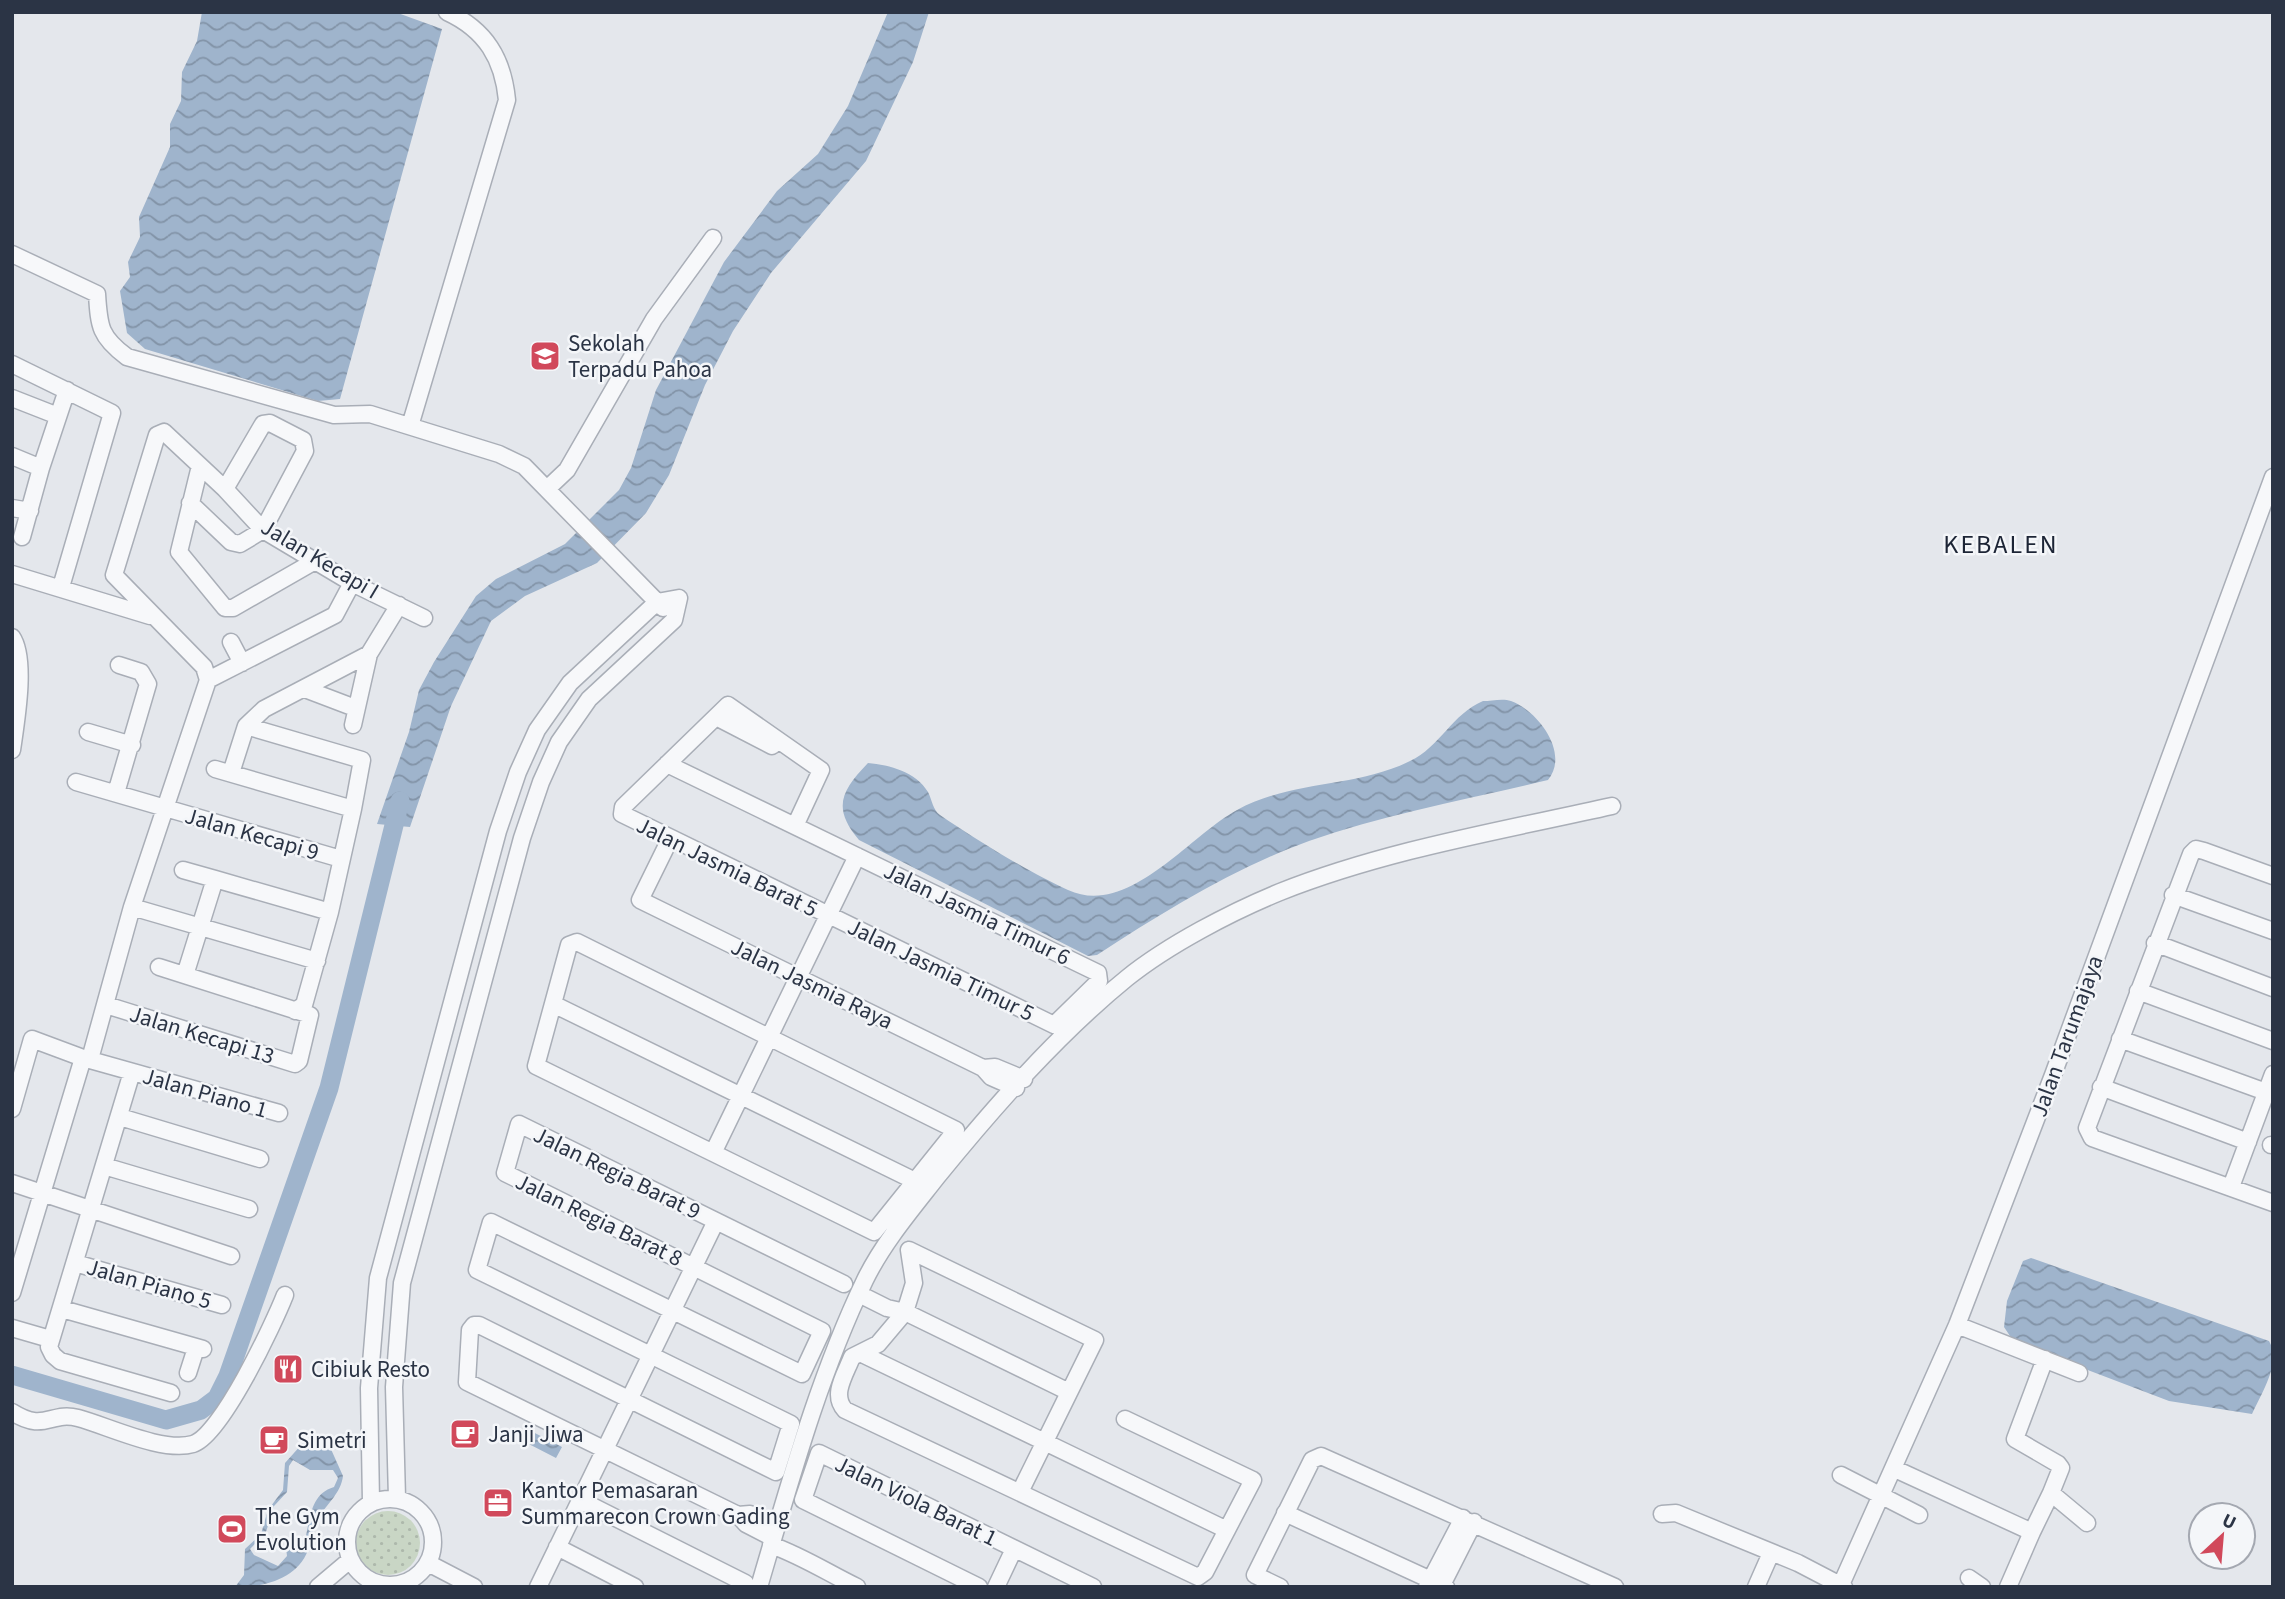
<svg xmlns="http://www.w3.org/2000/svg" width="2285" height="1599" font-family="'Source Sans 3',sans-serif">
  <defs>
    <pattern id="grass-dots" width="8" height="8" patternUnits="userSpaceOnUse" patternTransform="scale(1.75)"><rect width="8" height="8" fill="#c9d6c5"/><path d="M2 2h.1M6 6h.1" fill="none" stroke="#adb8ab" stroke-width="1.8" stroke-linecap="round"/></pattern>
    <pattern id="water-waves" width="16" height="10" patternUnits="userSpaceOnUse" patternTransform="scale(1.75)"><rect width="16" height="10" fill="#9fb4cc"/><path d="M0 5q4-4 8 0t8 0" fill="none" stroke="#8293a7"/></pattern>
  </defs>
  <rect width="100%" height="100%" fill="#e4e7ec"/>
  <path fill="url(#grass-dots)" d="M356 1543a32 32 0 1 1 64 0a32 32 0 1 1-64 0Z"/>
  <path fill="url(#water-waves)" fill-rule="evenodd" d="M202,12H395L442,29L340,399L318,401L145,349L127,333L120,291L130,277L128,262L140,237L139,217L170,147V124L181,101L182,72L197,41Z
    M888,12H929L913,62L866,161L771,273L733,331L705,385L669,475L646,513L597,563L525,596L491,621L451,706L410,827L377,824L409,732L419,690L434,662L476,596L496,579L565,544L619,490L631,468L656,390L724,262L777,191L818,154L848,106Z
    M1483,701C1491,701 1503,698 1511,701C1538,711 1570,753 1548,780C1469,799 1386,814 1309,841C1234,868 1163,912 1097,955L1088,956L859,840C832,808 841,791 868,763C890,765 916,772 928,792C932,800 933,810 940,815C975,839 1030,873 1068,890C1128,918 1189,836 1237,810C1291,780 1356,788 1410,761C1440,747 1452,714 1483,701Z
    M2031,1258L2269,1341C2282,1362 2261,1394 2252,1414L2169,1401L2014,1342L2004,1327L2007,1301L2023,1261Z
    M529,1430L562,1447L556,1458L523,1441Z
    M308,1441L330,1447L343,1476C341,1493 327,1504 318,1518C312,1528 313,1539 308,1550C297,1580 263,1587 235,1587L244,1575L245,1549L261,1534L268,1510L283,1490L285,1463L302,1444ZM293,1460L310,1470H333L338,1478L334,1487C310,1494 310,1520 305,1540L285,1539L287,1556L278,1566L254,1555L250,1549L266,1532L274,1506L287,1492L289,1466Z"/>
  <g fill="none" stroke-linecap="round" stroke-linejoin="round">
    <path stroke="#9fb4cc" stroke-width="19" d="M12,1375L166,1420L201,1410L217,1398L228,1376L329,1088L400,801"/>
    <g stroke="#a9aeb7" stroke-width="19">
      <path id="minor" d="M12,254L97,294C99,327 100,337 127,357L334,415L370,414L499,454L524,466L663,608
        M12,364L112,413L61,587
        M12,398L58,416
        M410,426L507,100C503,59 486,30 447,12
        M12,456L41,468L67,390
        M200,466L179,552L225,608H233L315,561
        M548,488L567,470L654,319L713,238
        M190,503L231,542L240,544L263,530L305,451L303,440L270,423L263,424L225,489
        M12,508L30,511
        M22,537L41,468
        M12,574L150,616
        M12,637C27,659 16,722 12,750
        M231,642L242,663
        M208,680L335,615L352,583
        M305,689L355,708
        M716,717L772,746
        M353,725L369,654L399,605
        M88,732L132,745
        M667,764L1098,973L1099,981L1054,1025L622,814L623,807L728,705L821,770
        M215,769L353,809L362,760L246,726L264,709L369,654
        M231,773L246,726
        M76,782L341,859
        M116,793L148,684L141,672L119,665
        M795,826L821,770
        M670,839L640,900L983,1068L991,1077L1016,1088
        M183,870L215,879
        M2273,876L2204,851L2196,849L2191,854L2087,1128L2092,1138L2273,1203
        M2173,895L2273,931
        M132,907L317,961
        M577,942L956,1130L874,1232L536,1066L569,945Z
        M2155,943L2273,988
        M185,975L215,879L330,912L353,809
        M2138,991L2273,1041
        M553,1004L915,1181
        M106,1005L295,1064L299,1061L310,1015L159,967
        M295,1011L304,1005L330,912
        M2120,1039L2266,1092
        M90,1059L132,907L208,680L204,667L114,575L157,435L164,432L225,489L263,530L352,583L424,618
        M983,1068L995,1067L1024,1079
        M132,1072L49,1347L53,1355L60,1361L171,1393
        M2101,1087L2248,1142
        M12,1109L32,1039L83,1058L279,1113
        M120,1117L260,1159
        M2271,1145H2273
        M713,1153L857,856
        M104,1166L249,1209
        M12,1183L231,1256
        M2231,1187L2273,1074
        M909,1250L914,1283L905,1312L878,1344L852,1357C845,1375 831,1395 845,1410L1198,1577L1205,1572L1253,1480L1125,1419
        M909,1250L1095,1340L1020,1492
        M75,1263L222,1305
        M12,1293L83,1058
        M859,1294L887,1308L905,1312L1069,1392
        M62,1309L203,1349
        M1957,1325L2079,1373
        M12,1328L50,1339
        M860,1353L1227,1530
        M2045,1359L2015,1439L2058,1464L2061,1468L2051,1493L2087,1523
        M188,1373L196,1348
        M12,1412C45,1433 50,1411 78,1418C108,1426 163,1453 193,1444C221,1436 274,1323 285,1295
        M1895,1469L2032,1532L2008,1587
        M1841,1475L1919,1515
        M347 1542a43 43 0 1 1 86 0a43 43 0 1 1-86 0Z
        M580,1500L745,1583L744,1587
        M371,1502L369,1388L378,1278L498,831L518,772L537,730L570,683L657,602L679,598L674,620L589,699L559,742L541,782L522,838L402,1283L394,1387L397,1498
        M1285,1513L1446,1587
        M1662,1514L1676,1513L1798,1563L1844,1587
        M738,1515L750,1514L777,1526
        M2032,1532L2051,1493
        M773,1538L746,1524L738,1515L467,1382L470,1330L474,1325H479L776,1472L791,1424L477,1270L491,1222L802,1374L822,1331L505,1173L519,1124L844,1284
        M771,1545C802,1556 828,1573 857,1587
        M557,1547L635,1587
        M428,1563L474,1587
        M1969,1578L1982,1587
        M318,1587L350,1560
        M538,1587L716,1221
        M759,1587C790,1482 818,1378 865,1280C883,1243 912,1209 937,1177C994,1107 1057,1035 1127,978C1168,945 1231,912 1280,892C1386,850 1500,831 1612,806
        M979,1587L803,1500L819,1453L1093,1587
        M996,1587L1014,1549
        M1280,1587L1255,1575L1312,1460L1321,1456L1615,1587
        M1427,1587L1463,1518
        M1441,1587L1474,1522
        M1756,1587L1771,1553
        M1840,1587L1957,1325L2053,1075L2273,477"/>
    </g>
    <use href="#minor" stroke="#f7f8fa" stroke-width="16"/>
  </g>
  <defs>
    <g id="school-square" transform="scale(1.575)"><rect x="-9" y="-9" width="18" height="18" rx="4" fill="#d1495b" stroke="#f4f6f9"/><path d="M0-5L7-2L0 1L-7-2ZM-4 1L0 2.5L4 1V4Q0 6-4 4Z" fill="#fff"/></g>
    <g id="restaurant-square" transform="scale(1.575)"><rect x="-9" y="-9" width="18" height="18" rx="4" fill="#d1495b" stroke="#f4f6f9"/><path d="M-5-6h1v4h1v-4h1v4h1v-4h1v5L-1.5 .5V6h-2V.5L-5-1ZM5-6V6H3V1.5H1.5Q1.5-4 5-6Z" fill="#fff"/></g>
    <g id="cafe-square" transform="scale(1.575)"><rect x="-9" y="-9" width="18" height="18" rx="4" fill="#d1495b" stroke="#f4f6f9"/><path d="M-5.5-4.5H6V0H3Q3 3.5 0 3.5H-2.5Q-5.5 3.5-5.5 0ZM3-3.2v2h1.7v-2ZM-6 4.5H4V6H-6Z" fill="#fff"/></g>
    <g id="office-square" transform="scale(1.575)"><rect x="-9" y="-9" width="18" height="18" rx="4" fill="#d1495b" stroke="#f4f6f9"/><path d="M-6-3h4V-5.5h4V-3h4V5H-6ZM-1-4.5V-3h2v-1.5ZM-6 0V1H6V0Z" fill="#fff"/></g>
    <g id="stadium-square" transform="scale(1.575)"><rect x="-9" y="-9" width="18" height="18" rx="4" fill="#d1495b" stroke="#f4f6f9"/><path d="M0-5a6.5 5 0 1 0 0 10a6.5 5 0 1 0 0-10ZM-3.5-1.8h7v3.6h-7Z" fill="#fff"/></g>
  </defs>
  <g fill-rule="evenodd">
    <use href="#school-square" x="545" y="356"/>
    <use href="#restaurant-square" x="288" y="1369"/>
    <use href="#cafe-square" x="465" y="1434"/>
    <use href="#cafe-square" x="274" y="1440"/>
    <use href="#office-square" x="498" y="1503"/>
    <use href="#stadium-square" x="232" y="1529"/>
  </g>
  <g text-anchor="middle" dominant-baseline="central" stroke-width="5" stroke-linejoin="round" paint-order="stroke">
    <g font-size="23" fill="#2b3445" stroke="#f4f6f9" text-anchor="start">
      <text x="568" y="343">Sekolah<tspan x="568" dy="26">Terpadu Pahoa</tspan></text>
      <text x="311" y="1369">Cibiuk Resto</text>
      <text x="488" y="1434">Janji Jiwa</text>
      <text x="297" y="1440">Simetri</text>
      <text x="521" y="1490">Kantor Pemasaran<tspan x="521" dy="26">Summarecon Crown Gading</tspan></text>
      <text x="255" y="1516">The Gym<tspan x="255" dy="26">Evolution</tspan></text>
    </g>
    <g font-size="23" fill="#2b3445" stroke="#f4f6f9">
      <text transform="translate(320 559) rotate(31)">Jalan Kecapi I</text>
      <text transform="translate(252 834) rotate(16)">Jalan Kecapi 9</text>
      <text transform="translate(727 867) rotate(26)">Jalan Jasmia Barat 5</text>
      <text transform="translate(977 914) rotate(26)">Jalan Jasmia Timur 6</text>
      <text transform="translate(941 970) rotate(26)">Jalan Jasmia Timur 5</text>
      <text transform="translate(812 984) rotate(26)">Jalan Jasmia Raya</text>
      <text transform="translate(202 1035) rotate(17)">Jalan Kecapi 13</text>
      <text transform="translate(2067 1036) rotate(-70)">Jalan Tarumajaya</text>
      <text transform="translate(205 1093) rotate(16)">Jalan Piano 1</text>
      <text transform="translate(617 1173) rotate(26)">Jalan Regia Barat 9</text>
      <text transform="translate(599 1220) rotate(26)">Jalan Regia Barat 8</text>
      <text transform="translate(149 1284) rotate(16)">Jalan Piano 5</text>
      <text transform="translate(916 1501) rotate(26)">Jalan Viola Barat 1</text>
    </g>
    <g font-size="26" letter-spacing="2" fill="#1d2536" stroke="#f4f6f9">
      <text x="2001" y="544">KEBALEN</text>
    </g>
  </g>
  <rect width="2285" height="1599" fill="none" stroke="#2b3445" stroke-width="28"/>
  <g transform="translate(2222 1536) rotate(26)"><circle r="33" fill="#f4f6f9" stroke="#a4a8b1" stroke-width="2"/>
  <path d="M0-5L12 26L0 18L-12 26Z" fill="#d1495b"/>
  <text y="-10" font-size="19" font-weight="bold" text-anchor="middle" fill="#2b3445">U</text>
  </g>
</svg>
